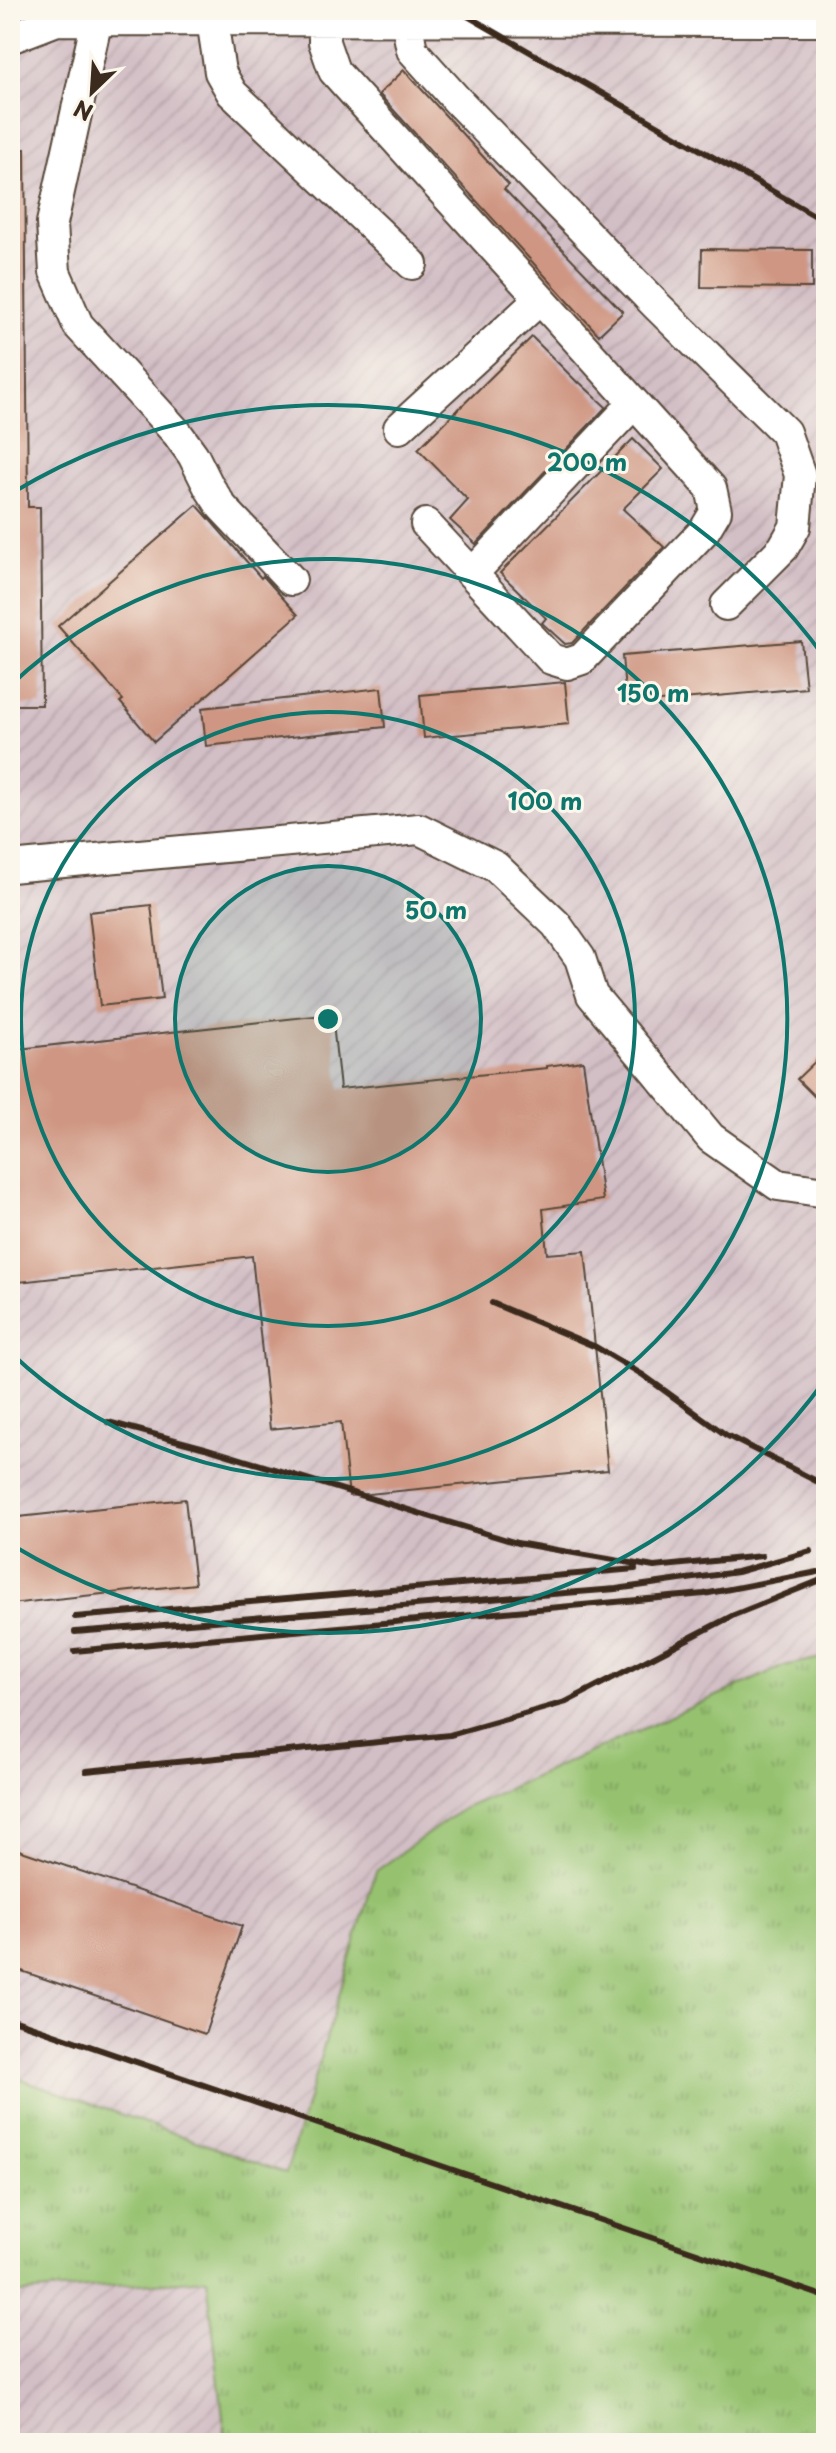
<svg xmlns="http://www.w3.org/2000/svg" width="836" height="2453" font-family="'Playpen Sans',sans-serif">
  <defs>
    <pattern id="industrial-furrows" width="10" height="10" patternUnits="userSpaceOnUse" patternTransform="scale(2)"><rect width="10" height="10" fill="#d2bec5"/><path d="M-1 1l2-2M0 10L10 0M9 11l2-2" fill="none" stroke="#b5a3a9"/></pattern>
    <pattern id="grass-tufts" width="24" height="20" patternUnits="userSpaceOnUse" patternTransform="scale(2)"><rect width="24" height="20" fill="#96c270"/><path d="M3 7l-1-3M5 7V3M7 7l1-3M15 17l-1-3M17 17v-4M19 17l1-3" fill="none" stroke="#7c9e5b"/></pattern>
  </defs>
  <rect width="100%" height="100%" fill="#fbf7ec"/>
  <filter id="ink" filterUnits="userSpaceOnUse"><feTurbulence type="fractalNoise" baseFrequency=".0125" numOctaves="2"/><feDisplacementMap in="SourceGraphic" scale="16" xChannelSelector="R" yChannelSelector="G"/><feConvolveMatrix kernelMatrix="1 2 1 2 8 2 1 2 1" color-interpolation-filters="sRGB"/></filter>
  <filter id="wash" filterUnits="userSpaceOnUse"><feTurbulence type="fractalNoise" baseFrequency=".006" numOctaves="4" result="noise"/><feDisplacementMap in="SourceGraphic" scale="32" xChannelSelector="R" yChannelSelector="G"/><feGaussianBlur stdDeviation="1.8" result="paint"/><feColorMatrix in="noise" values="0 0 0 0 0 0 0 0 0 0 0 0 0 0 0 0 0 1.4 0 .05"/><feComposite in="paint" operator="in"/></filter>
  <g filter="url(#wash)">
    <rect width="100%" height="100%" fill="#f4e3ca"/>
    <path fill="url(#industrial-furrows)" d="M10,10H826V1657L784,1666L462,1809L376,1871L286,2173L10,2075Z
      M207,2279L226,2443H10V2294Z"/>
    <path fill="url(#grass-tufts)" stroke="#687647" stroke-width="2" d="M826,1657V2443H226L207,2279L10,2294V2075L286,2173L376,1871L462,1809L784,1666Z"/>
    <g id="blocks">
      <path fill="#cf9783" d="M404,70L509,185L504,189L623,312L599,335L379,94Z
        M10,149H25L28,507H40L42,705H10Z
        M702,249L812,250V288L701,287Z
        M532,337L578,383L579,382L606,407L476,544L450,520L468,500L418,449Z
        M633,439L663,469L623,509L664,547L572,643L565,644L542,623L546,618L500,573Z
        M197,505L261,578L263,576L298,615L154,742L120,702L123,700L58,626Z
        M801,641L806,688L626,704L622,656Z
        M565,682L569,724L424,738L420,695Z
        M381,688L385,727L206,746L202,708Z
        M151,905L162,999L100,1006L89,912Z
        M332,1014L340,1089L547,1068V1066L583,1061L603,1200L543,1209L547,1254L585,1251L608,1470L349,1496L341,1422L270,1429L252,1256L10,1283V1050Z
        M826,1051V1108L797,1079Z
        M185,1499L195,1584L10,1604V1518Z
        M10,1847L242,1926L205,2034L10,1967Z"/>
    </g>
  </g>
  <g filter="url(#ink)">
    <use href="#blocks" fill-opacity="0" stroke="#574638" stroke-width="2"/>
    <g fill="none" stroke-linecap="round" stroke-linejoin="round">
      <g stroke="#574638" stroke-width="34">
        <path id="minor" d="M97,19L52,223L55,272L78,325L177,433L193,455L209,487L222,507L291,580
          M212,20L220,72L232,93L412,264
          M324,20V42L334,71L711,488L716,511L704,531L582,659L567,664L551,659L426,524
          M406,20L412,50L456,99L656,305L785,432L800,475L795,527L783,548L726,605
          M10,38L57,20L826,21
          M399,428L540,299
          M472,574L634,403
          M10,867L419,829L496,867L556,924L580,958L592,995L711,1138L778,1185L826,1192"/>
      </g>
      <use href="#minor" stroke="#fff" stroke-width="30"/>
      <path stroke="#3b2a1e" stroke-width="6" d="M457,10L826,222
        M492,1303L596,1347L643,1375L726,1435L826,1486
        M108,1422L205,1448L517,1543L654,1567L762,1556
        M75,1617L635,1569
        M75,1632L616,1589L737,1572L811,1551
        M74,1651L704,1594L818,1572
        M86,1771L450,1735L566,1702L734,1615L826,1578
        M10,2019L826,2297"/>
    </g>
  </g>
  <circle cx="328" cy="1019" r="153" fill="#0f766e" fill-opacity=".12"/>
  <g fill="none" stroke="#0f766e" stroke-width="4">
    <circle cx="328" cy="1019" r="153"/>
    <circle cx="328" cy="1019" r="307"/>
    <path d="M11 685A460 460 0 1 1 11 1353"/>
    <path d="M825 1380A614 614 0 0 1 12 1545M12 493A614 614 0 0 1 825 658"/>
  </g>
  <circle cx="328" cy="1019" r="12" fill="#0f766e" stroke="#fbf7ec" stroke-width="4"/>
  <g font-size="24" text-anchor="middle" font-weight="bold" fill="#0f766e" stroke="#fbf7ec" stroke-width="6" stroke-linejoin="round" paint-order="stroke">
    <text x="587" y="471">200 m</text>
    <text x="653" y="702">150 m</text>
    <text x="545" y="810">100 m</text>
    <text x="436" y="919">50 m</text>
  </g>
  <rect width="836" height="2453" fill="none" stroke="#fbf7ec" stroke-width="40"/>
  <g transform="translate(92 92) rotate(205)" stroke="#fbf7ec" stroke-width="6" paint-order="stroke">
  <path d="M0-6L14 30L0 20L-14 30Z" fill="#3b2a1e"/>
  <text y="-12" font-size="22" font-weight="bold" text-anchor="middle" fill="#3b2a1e">N</text>
  </g>
</svg>
